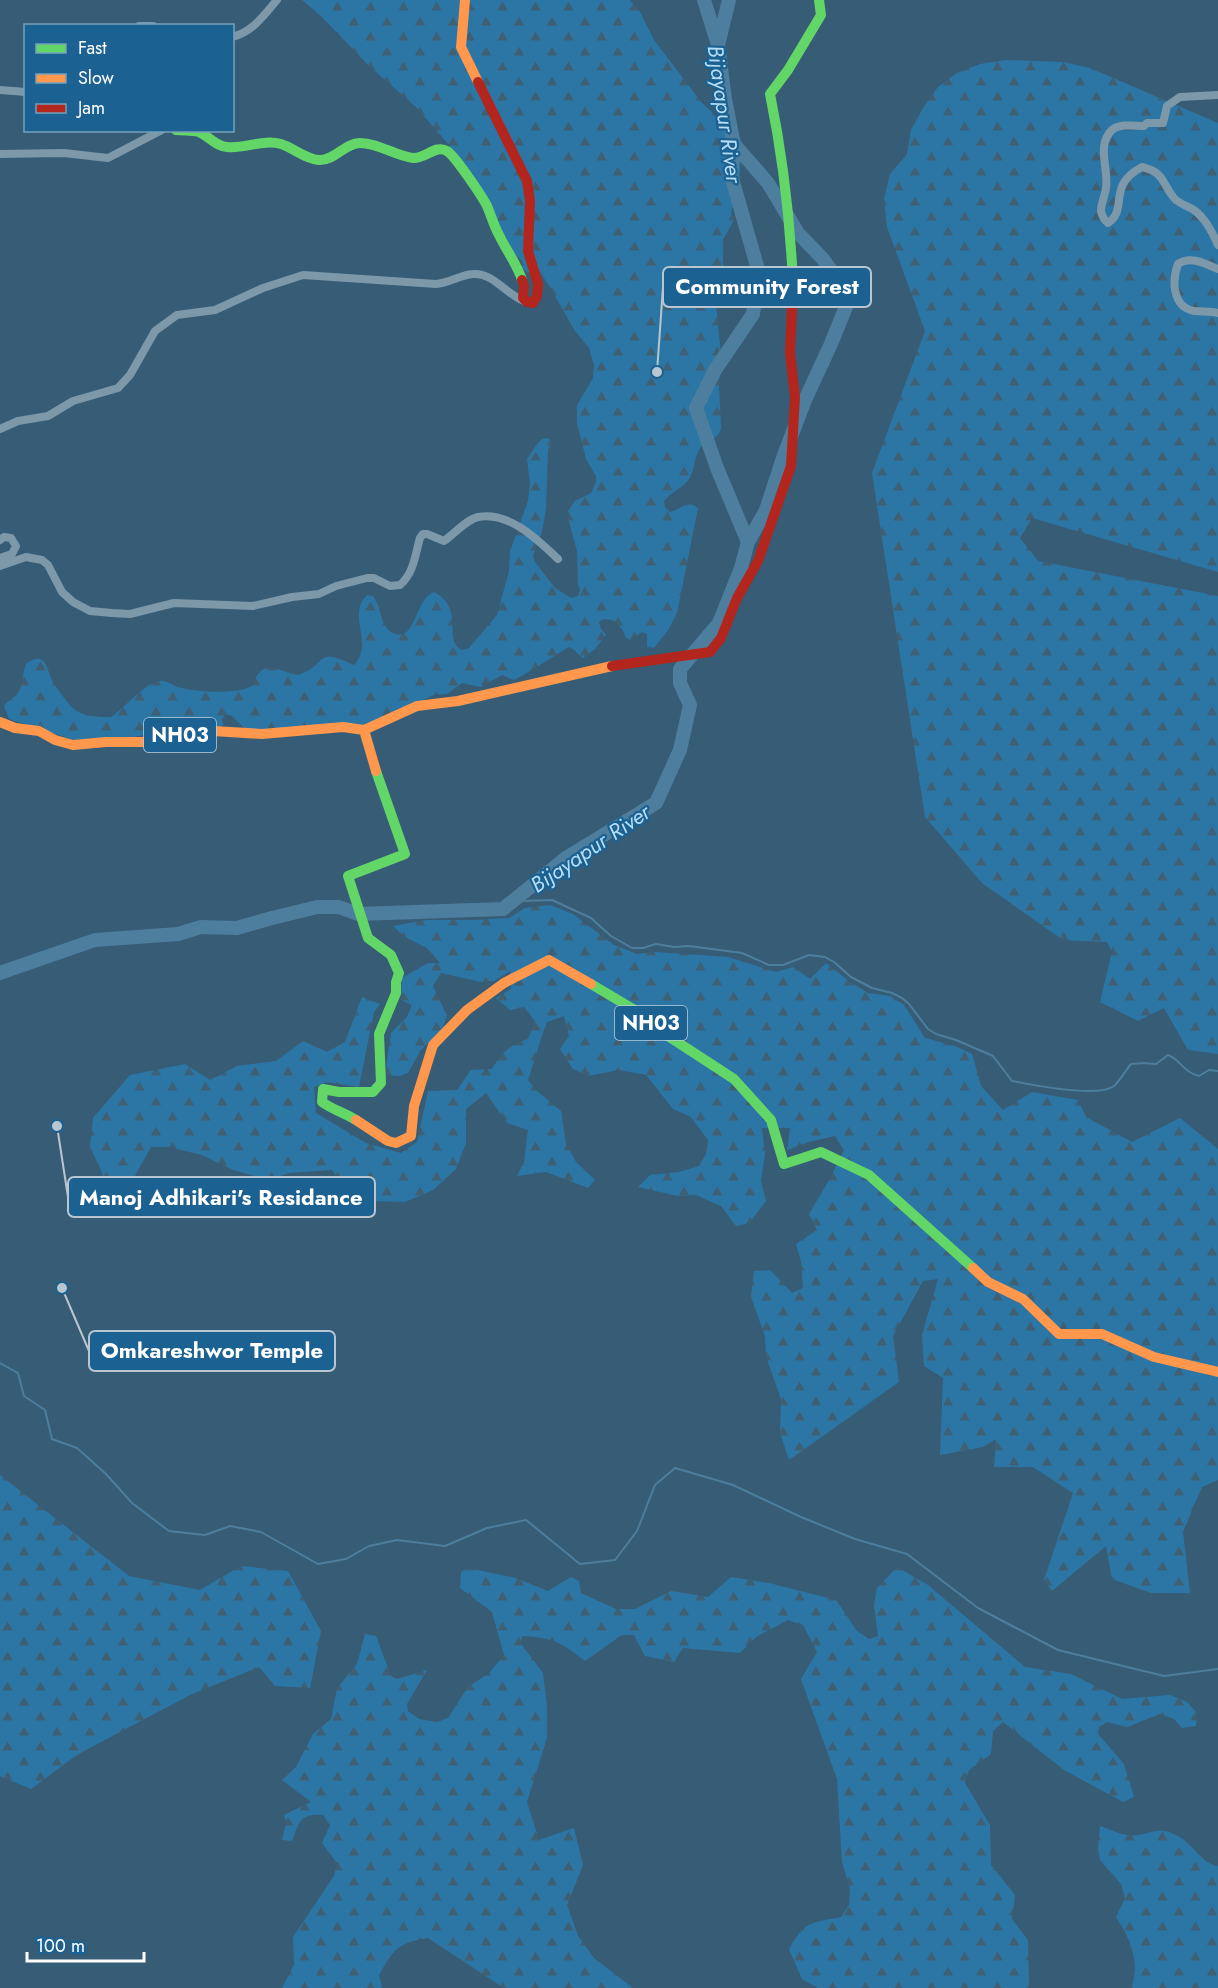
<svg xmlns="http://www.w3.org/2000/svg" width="1218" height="1988" font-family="Jost,sans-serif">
  <defs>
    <pattern id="forest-firs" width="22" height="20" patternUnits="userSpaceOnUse" patternTransform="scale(1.5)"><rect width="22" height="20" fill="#2c76a6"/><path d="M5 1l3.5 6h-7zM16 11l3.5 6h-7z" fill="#3e5f74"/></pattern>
  </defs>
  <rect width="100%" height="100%" fill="#365c76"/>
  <path fill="url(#forest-firs)" d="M302,0H630L640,12L654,40L702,103L715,115L735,140L741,157L739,180L742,201L732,208L731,214L735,218L723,240V273L716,304L721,355L719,387L721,428C718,440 708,439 701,447C693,457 696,469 689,479C683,488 671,492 664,501L665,507L670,512C683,509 685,499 698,508L677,613L668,630L654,648L647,647V634L642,632L630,640L626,638C623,627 614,616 601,620L599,623L601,629L606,635L595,649L583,658C577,654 575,649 569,647L520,677L514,680L502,675L481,687L462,683L447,694L434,695L368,725L246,730L232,716L226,714L222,719L223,725L218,728L180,732L167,731L133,737L81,741L68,738L9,719L4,706C8,700 14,698 18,693C24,685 22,673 26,664C44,651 46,665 51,678C53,684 69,705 74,709C83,717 100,717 111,717C123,710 145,682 160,681C166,680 172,685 177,687C196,692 235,695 252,686C264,655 277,672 298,675C330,664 313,646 354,665C375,644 346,616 367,595L373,596C383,609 379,629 396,634C416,640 415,599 434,592C466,609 442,641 462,650L469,648L497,615L509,571L510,551L528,501L530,483L527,459L537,444L542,439L548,438L551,441V445L548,450L546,508L542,532L533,556L535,562L555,588L571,598L578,596L580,590L578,584L577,551L568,518V511L575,501L591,493L596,482V476L586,459L577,423V405L593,378L594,365L589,348L575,331L550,287L535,265L528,273L518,264L497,223L493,208L449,145L416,107L368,65L321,16Z
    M1006,60L1063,62L1090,68L1218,123V572L1032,518L1020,538L1038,561L1218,596V1054L1188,1050L1164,1008L1138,1021L1100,1002L1112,952L1107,942L1063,940L982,883L925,817L872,473L925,331L887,227L884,199L890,174L907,154L911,130L923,108L938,87L957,73L980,64Z
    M550,905L573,914L614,945L637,954L656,952L728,957L776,972L793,967L810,979L826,963L850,982L868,993L890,996L904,1005L925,1038L955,1046L972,1054L981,1086L1003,1110L1032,1092L1078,1100L1086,1117L1132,1142L1180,1118L1218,1149V1480L1202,1487L1183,1532L1190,1593H1151L1112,1579L1106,1546L1052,1591L1044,1580L1073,1493L1033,1467H994L996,1439L983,1447L940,1455L943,1378L924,1366L922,1335L938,1279L923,1281L893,1336L899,1382L789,1460L780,1433L781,1399L766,1356L765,1336L751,1297L754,1271L770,1270L792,1293L803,1288L801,1261L796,1244L817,1230L809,1214L828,1182L844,1150L835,1136L809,1142L787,1150L790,1128H762L765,1154L761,1181L766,1201L749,1223L736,1226L721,1206L696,1195L678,1196L638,1187L650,1175L679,1172L699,1166L706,1154L708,1140L691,1117L673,1109L646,1075L619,1070L588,1076L573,1069L560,1049L569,1036L564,1016L547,1022C539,1041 535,1060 528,1080L537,1091L561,1111L566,1144L576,1162L595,1180L588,1188L546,1172L517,1176L524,1162L528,1130L507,1123L486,1093L466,1109V1143L456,1169L433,1190L405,1202L369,1201L346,1191L332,1170L289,1173L268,1180L233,1170L202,1155L168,1147H151L113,1215L101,1170L90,1147L93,1118L130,1075L185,1064L210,1080L237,1066L276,1061L303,1041L327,1052L345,1042L362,997L380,1004L374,1012L359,1087L327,1082L314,1087L316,1113L366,1143L401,1153L417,1142L428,1091L457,1090L471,1070L492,1069C501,1054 510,1044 528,1039L535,1021L524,1007L510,1010L496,998L511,989L510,971L494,981L481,982L441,973L433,986L447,1016L442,1029L420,1051L408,1073L399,1076L385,1075L391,1033L407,1017L412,1005L401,1000L402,978L428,963H440L427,948L405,937L393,926L427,920H474L509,918L525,908Z
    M0,1475L129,1576L200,1590L241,1566L288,1571L321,1631L310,1688L275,1686L259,1667L190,1695L86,1750L74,1757L31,1789L0,1776Z
    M897,1567L928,1585L1025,1667L1071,1674L1122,1699L1170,1695L1187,1702L1197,1713L1196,1726L1182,1728L1174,1719L1160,1714L1127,1727L1107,1722L1099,1727L1098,1734L1124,1764L1134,1797L1123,1802L1064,1770L1003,1722L993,1731L991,1754L969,1770L965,1783L990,1825L991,1865L1015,1895L1012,1919L1028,1940L1029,1988H818L802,1979L789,1949C805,1921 810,1923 841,1917L849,1905L850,1888L842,1862L837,1779L801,1679L817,1652L803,1625L788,1620L756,1637L740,1653L683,1648L674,1662L645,1656L634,1635H622L585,1661C561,1642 553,1638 522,1636L521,1644L543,1673L547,1707V1738L527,1802L539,1840L574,1828L583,1865L567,1905L578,1936L594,1958L633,1988H504L428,1938C397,1943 394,1949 379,1975L382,1988H282L294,1965L293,1937L334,1876L337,1863L322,1843L330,1825L323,1815C300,1813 299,1822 292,1841L282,1840L286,1824L284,1815L311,1802L282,1780L296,1767L313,1734L331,1719L337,1688L357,1664L365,1634L376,1636L391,1676L397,1679L427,1670L407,1704L408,1711L419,1719L437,1722L448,1718L468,1687L488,1674L504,1655L492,1612L460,1588L461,1572L467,1568L516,1578L548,1591L571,1577L579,1581L581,1593L616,1609H635L671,1591L708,1597L731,1577L769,1583L836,1600L857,1631L869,1639L878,1636L874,1605L877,1588Z
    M1100,1826C1109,1829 1119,1834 1127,1835C1150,1838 1156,1822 1181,1838C1194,1846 1202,1864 1218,1866V1988H1131C1141,1963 1130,1938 1116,1917L1125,1898L1121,1884L1100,1860L1098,1849Z"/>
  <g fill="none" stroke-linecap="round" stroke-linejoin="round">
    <path stroke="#4e7e9e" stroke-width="2" d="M503,909L522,901L552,900L591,918L611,936L632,948H643L656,944L674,947L689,946L742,953L769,965H783L809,955L825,957L834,962L851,977L872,988L892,993L902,998L909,1004L928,1029L936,1034L956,1040L993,1056L1012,1081C1032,1085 1098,1098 1114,1086C1119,1082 1126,1070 1131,1064L1144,1063L1156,1064L1168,1055C1181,1060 1183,1072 1199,1076L1209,1070L1218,1071
      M0,1363L18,1373L24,1396L45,1410L52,1439L77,1448L106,1474L132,1503L169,1531L205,1535L230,1526L261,1532L318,1564L346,1559L369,1546L397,1540L445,1546L487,1528L526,1520L580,1564L615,1560L637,1531L655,1485L675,1468L733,1485L801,1517L855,1539L907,1554L978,1608L1058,1650L1164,1676L1218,1669"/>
    <path stroke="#4e7e9e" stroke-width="14" d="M718,45L729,0
      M734,144L768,183L798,233L823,259L850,297L830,346L805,400L784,455L766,510L748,542
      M0,973L95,940L178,934L201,927L237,928L272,918L317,907H339L358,914L503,909L566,858L656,803L680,750L690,705L680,683V669L719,623L741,568L748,542L717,468L696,408L715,370L753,314L759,273L731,175L734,144L725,99L718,45L704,0"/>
    <path stroke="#7d98a9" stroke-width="8" d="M139,26H153
      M232,37C253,32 264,15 277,0
      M0,90L26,92
      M1218,95L1180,97L1167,106L1163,123H1147L1144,126C1135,126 1120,123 1112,130C1096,145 1109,169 1106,188C1105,196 1101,203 1101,211C1102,216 1104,220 1108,223C1129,209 1106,186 1142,167C1166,173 1161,183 1174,198C1179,204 1188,206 1194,210C1206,219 1212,232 1218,245
      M0,154L64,153L108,158L162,130
      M1218,269C1206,264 1190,255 1178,264C1172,280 1172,307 1194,311C1202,312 1210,311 1218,313
      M0,429L18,421L48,416L73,401L118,388L130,375L155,331L177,315L215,310L263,288L303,275L436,284C449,283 460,275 473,274C492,272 507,295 524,301
      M0,540L4,537L11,538L16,546L12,554L0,558
      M0,566L26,557L42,560L48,565L62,592L73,602L90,611L112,613L130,614L174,603L253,606L292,597L319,594L336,586L367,578H374L390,586L400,585C414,573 415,555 420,538L423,534H427L444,541C454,534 466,520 478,517C509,511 538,540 558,559"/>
    <path stroke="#63d668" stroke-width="10" d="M176,130C183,131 192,130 199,132C209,136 215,146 227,147C245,149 263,139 281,144C294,148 305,159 319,160C334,161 345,143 360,143C379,143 395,156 413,158C425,159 436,144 447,151C455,156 482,196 487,206C491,215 494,226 499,235C506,250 517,264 522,280
      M793,283C790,219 783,157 770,94L788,70L821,15L819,0
      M591,984L633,1009L668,1036L734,1079L771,1120L784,1164L821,1152L869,1175L973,1268
      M356,1120C345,1113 333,1110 322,1102L323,1089L339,1092H373L381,1083L379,1034L396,993V982L399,973L391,955L368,938L348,876L405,854L376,771"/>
    <path stroke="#ff974d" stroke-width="10" d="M465,0L461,47L478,82
      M0,722L15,728L39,731L55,740L73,745L106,742H155L197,730L262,734L343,727L364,730L376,771
      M364,730L417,706L458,701L612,666
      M356,1120L388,1141L396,1143L411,1136L414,1106L433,1045L467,1010L504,983L549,960L591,984
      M973,1268L988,1282L1023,1299L1059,1334H1102L1154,1357L1218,1372"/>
    <path stroke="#b3261e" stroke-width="10" d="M478,82L527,181L530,201L528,251L538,284L537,296L533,303L527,302L523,298L524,286L522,280
      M612,666L710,652L721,638L737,598L758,561L791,466L795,397L790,353L793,283"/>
  </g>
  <g text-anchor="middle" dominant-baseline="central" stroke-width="4.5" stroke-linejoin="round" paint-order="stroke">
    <g fill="#1b6191" stroke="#bbd0de" stroke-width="1.5">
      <rect x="144" y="718" width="72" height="34" rx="4.5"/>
      <rect x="615" y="1006" width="72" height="34" rx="4.5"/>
    </g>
    <g font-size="20" font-weight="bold" fill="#fff">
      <text x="180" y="735">NH03</text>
      <text x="651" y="1023">NH03</text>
    </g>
    <g font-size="22" font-style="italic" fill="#b6ddf5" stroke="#1b6191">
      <text transform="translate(725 114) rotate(82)">Bijayapur River</text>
      <text transform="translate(590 848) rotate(-34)">Bijayapur River</text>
    </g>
  </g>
  <path fill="none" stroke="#b9c6cf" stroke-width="2" d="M657 372L663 287M57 1126L68 1197M62 1288L89 1351"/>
  <g fill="#b9c6cf" stroke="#1b6191" stroke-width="2">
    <circle cx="657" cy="372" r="6"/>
    <circle cx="57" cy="1126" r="6"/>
    <circle cx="62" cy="1288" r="6"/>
  </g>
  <g fill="#1b6191" stroke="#b9c6cf" stroke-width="2">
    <rect x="663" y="267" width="208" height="40" rx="6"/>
    <rect x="68" y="1177" width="307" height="40" rx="6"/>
    <rect x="89" y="1331" width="246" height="40" rx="6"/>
  </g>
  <g font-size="22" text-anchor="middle" font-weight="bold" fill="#fff">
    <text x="767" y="294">Community Forest</text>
    <text x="221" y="1205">Manoj Adhikari's Residance</text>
    <text x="212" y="1358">Omkareshwor Temple</text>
  </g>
  <rect x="24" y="24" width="210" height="108" fill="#1b6191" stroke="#76a0bd" stroke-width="1.5"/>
  <rect x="36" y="44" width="30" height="9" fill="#63d668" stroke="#76a0bd" stroke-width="1.5"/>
  <text x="78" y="54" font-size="18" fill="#ffffff">Fast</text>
  <rect x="36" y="74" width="30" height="9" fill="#ff974d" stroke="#76a0bd" stroke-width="1.5"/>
  <text x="78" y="84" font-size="18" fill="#ffffff">Slow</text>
  <rect x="36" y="104" width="30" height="9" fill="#b3261e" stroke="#76a0bd" stroke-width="1.5"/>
  <text x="78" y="114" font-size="18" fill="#ffffff">Jam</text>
  <path d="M27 1952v9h117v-9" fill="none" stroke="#ffffff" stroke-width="3"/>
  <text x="36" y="1952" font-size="18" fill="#ffffff" stroke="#1b6191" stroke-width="4.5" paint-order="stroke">100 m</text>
</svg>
